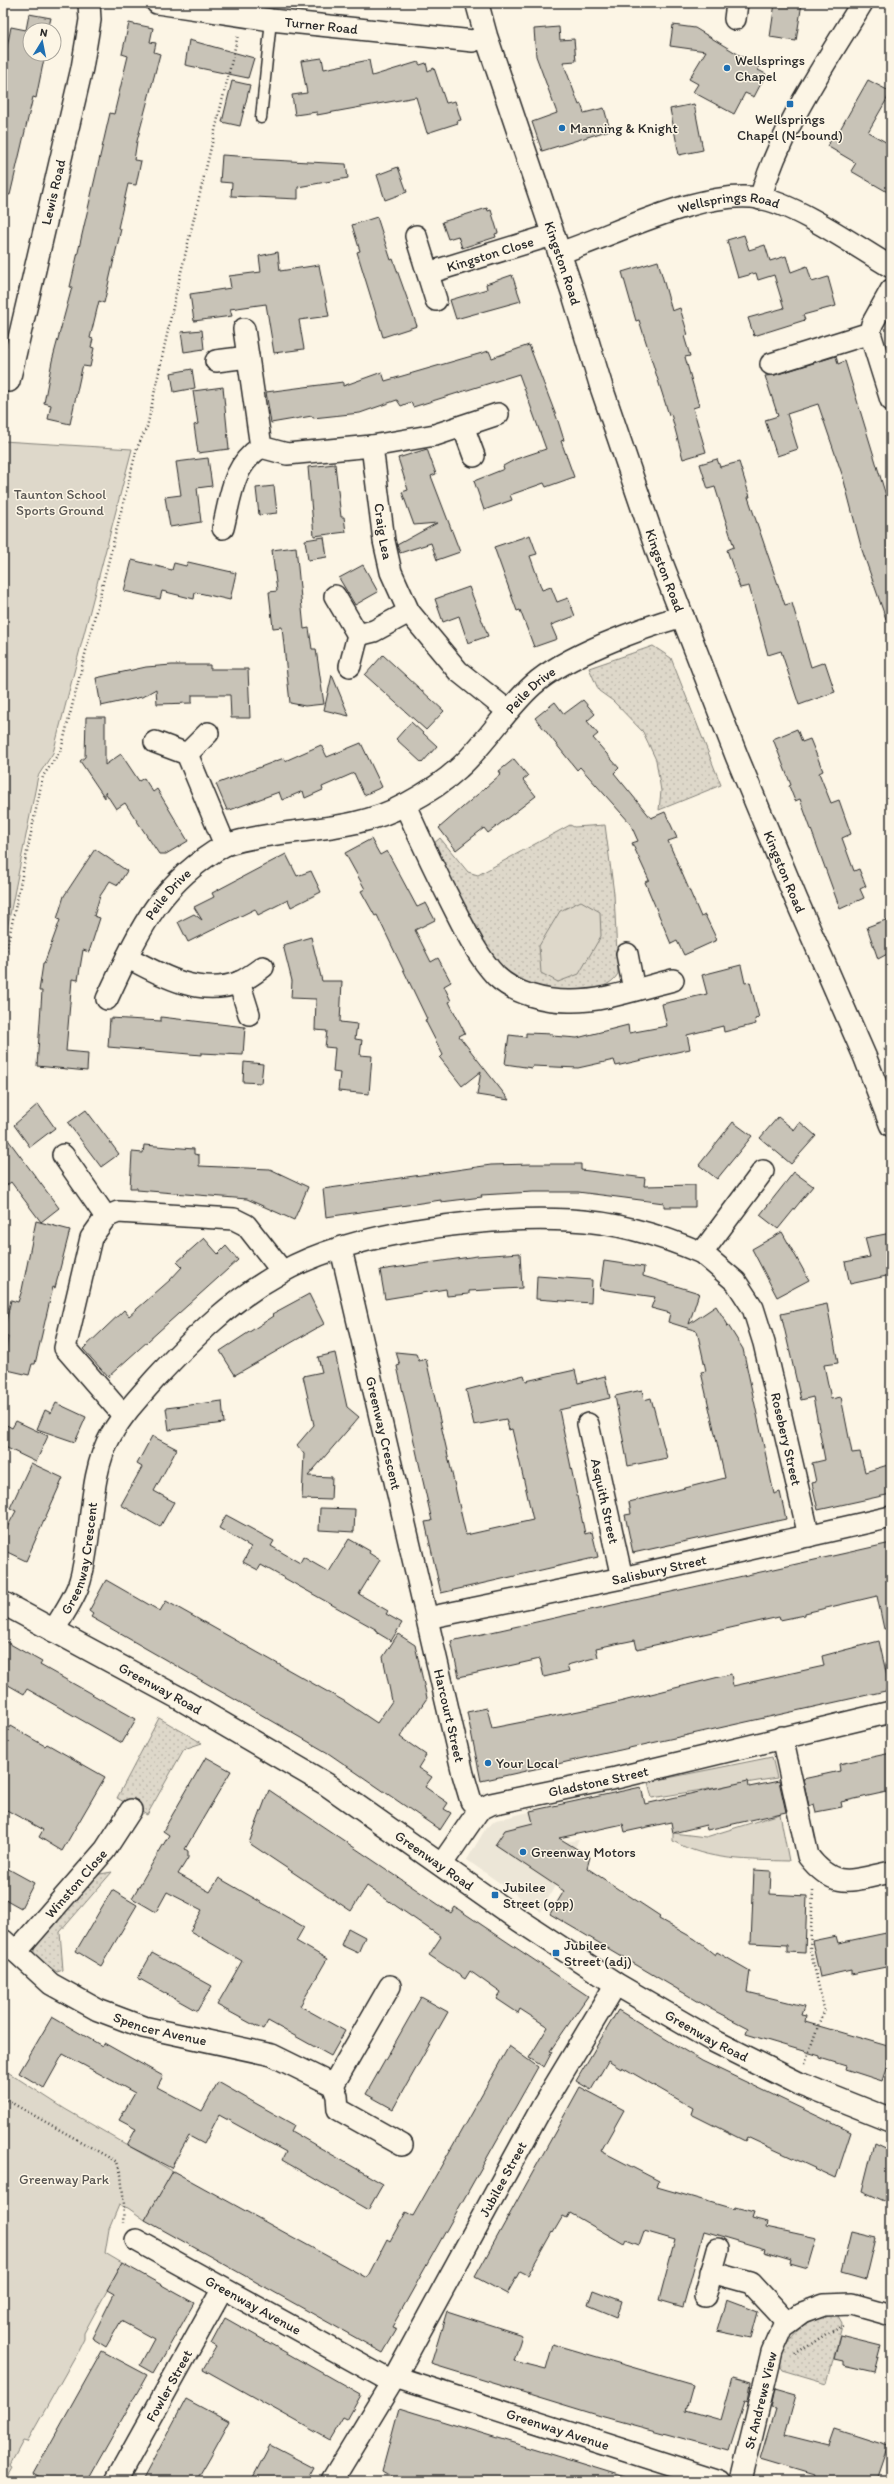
<svg xmlns="http://www.w3.org/2000/svg" width="894" height="2484" font-family="Itim,sans-serif">
  <defs>
    <pattern id="grass-dots" width="8" height="8" patternUnits="userSpaceOnUse"><rect width="8" height="8" fill="#ded8ca"/><path d="M2 2h.1M6 6h.1" fill="none" stroke="#bfbaae" stroke-width="1.8" stroke-linecap="round"/></pattern>
  </defs>
  <rect width="100%" height="100%" fill="#fcf5e5"/>
  <filter id="ink" filterUnits="userSpaceOnUse"><feTurbulence type="fractalNoise" baseFrequency=".025" numOctaves="2"/><feDisplacementMap in="SourceGraphic" scale="8" xChannelSelector="R" yChannelSelector="G"/><feConvolveMatrix kernelMatrix="1 2 1 2 8 2 1 2 1" color-interpolation-filters="sRGB"/></filter>
  <g filter="url(#ink)">
    <path fill="#ece6d7" d="M550,1807L558,1843L579,1840L541,1912L467,1860L465,1863L486,1828L496,1820Z"/>
    <path fill="url(#grass-dots)" stroke="#84827a" d="M653,646L671,658L721,785L659,810L661,791L656,760L643,732L613,701L599,691L589,668Z
      M570,825L574,827L605,825L614,894L618,974C610,987 595,989 581,992C551,998 520,986 499,964C490,954 483,940 476,928C461,901 446,873 432,845L440,838L468,872L478,875Z
      M159,1718L202,1743L184,1749L147,1815L117,1798Z
      M112,1872L60,1932L63,1970L57,1972L33,1955L37,1939L94,1875Z
      M837,2314L842,2323L841,2330L827,2383L783,2370L779,2364C788,2336 807,2316 837,2314Z"/>
    <path fill="#ded8ca" stroke="#84827a" d="M3,441L132,449L53,753L38,776L3,949Z
      M581,901L600,912L601,936L579,974L558,982L541,973L539,946L560,911Z
      M772,1757L777,1778L652,1798L648,1782Z
      M780,1814L789,1861C751,1860 707,1861 673,1841V1833L706,1837Z
      M3,2069L65,2109L174,2172L145,2220L128,2208L119,2205L109,2229L105,2253L122,2263L84,2333V2339L77,2353L27,2442L23,2441L10,2465L13,2467L5,2481H3Z"/>
    <path fill="#c8c3b7" stroke="#2b2b2b" d="M775,3H802L796,41L770,37Z
      M29,14L51,18L48,30H30V54H45L36,98L33,97L10,195L3,194V67L11,27L26,30Z
      M129,23L153,28L150,42L156,43L154,52L160,54L137,141L134,160L141,161L136,185L128,184L118,228L121,229L104,303L99,301L90,338L93,339L91,347L94,348L90,367L83,366L82,368L70,424L48,419L51,405L44,403L52,361L72,287H70L110,113L114,114L128,56L122,54Z
      M673,25L695,28L759,67L758,70L766,74L754,97L745,93L734,114L693,92L698,84L689,79L706,51L670,46Z
      M559,27L560,40L574,39L576,61L563,62L579,105L581,104L584,113L604,108L610,130L542,151L532,122L557,113L536,56L534,29Z
      M189,40L254,58L248,78L185,65Z
      M322,58L324,69L369,60L372,76L418,62L420,65L426,63L428,71L434,68L446,103L455,101L461,120L457,121L458,123L427,133L416,97L317,115V112L295,115L292,95L307,93L301,61Z
      M868,80L891,92L868,132L891,145V194L851,171L856,163L827,146L836,132L838,133Z
      M232,81L250,85L240,126L222,122Z
      M694,104L703,150L679,155L670,109Z
      M222,155L253,157V159L346,164L348,178L298,187V199L231,196L232,183L220,182Z
      M398,167L407,192L385,200L377,175Z
      M487,208L488,211L491,210L498,233L495,234L496,237L462,248L458,236L448,239L442,222Z
      M377,217L391,260L393,259L417,326L383,337L357,252L360,251L352,225Z
      M744,235L749,250L765,245L770,261L786,256L791,272L807,266L812,282L828,277L836,306L803,315L805,320L754,336L748,318L784,308L774,275L758,280L756,273L738,278L727,240Z
      M278,252L280,271L319,265L329,316L299,320L304,349L274,353L266,304L230,309L232,316L194,321L190,294L231,288L229,276L261,272L259,256Z
      M658,261L672,311L680,308L688,335L684,336L690,356L685,357L699,406L693,408L706,452L683,459L671,414L669,415L639,320L636,321L622,272Z
      M512,275L521,301L456,319L450,300L487,289L486,284Z
      M202,330L204,349L184,352L181,332Z
      M529,345L558,421L564,440L561,441L574,477L546,487L544,483L510,495L512,500L484,510L474,481L504,469L503,466L516,459L546,449L519,374L413,407L411,402L401,406L397,400L360,413L313,418L312,416L271,423L266,392L343,382V386L382,372L385,381L489,351L492,358Z
      M836,356L838,364L845,361L891,512V621L887,622L862,550L843,477L818,404L787,414L798,449L777,456L765,420L778,416L765,376L775,375Z
      M192,369L195,388L174,392L171,373Z
      M223,387L229,449L198,453L194,425L198,424L193,391Z
      M427,449L436,474L431,476L460,552L437,560L431,543L400,553L397,545L437,523L414,525L402,492L408,490L398,458Z
      M208,458L212,486L197,488L201,522L170,527L165,497L181,495L176,462Z
      M717,459L720,467L739,462L750,497H748L785,605L792,603L811,667L825,662L835,692L799,705L781,651L768,655L749,586L740,588L727,550L734,547L715,487L708,489L700,464Z
      M335,464L341,517H344L346,532L314,536L308,467Z
      M274,486L277,513L259,515L256,488Z
      M530,535L537,554L530,556L542,590L551,587L557,602L568,598L575,616L551,625L557,639L534,647L520,610L517,611L494,547Z
      M324,537L327,557L308,560L305,540Z
      M296,547L304,629L309,628L312,649H316L324,704L305,706L290,703L282,627L273,628L269,592L277,591L272,550Z
      M132,560L172,570L174,563L186,566L188,562L236,573L230,600L195,592L194,599L162,591L160,599L124,591Z
      M363,565L378,592L355,605L339,578Z
      M469,587L488,636L468,643L459,616L443,622L435,599Z
      M383,655L444,711L426,730L365,675Z
      M172,665H210V669H248L250,718H231L230,695H192V703L157,704L156,689L142,697L101,706L96,678L146,667Z
      M332,675L349,716L324,710Z
      M583,700L595,714L587,721L598,734L593,738L619,768L614,773L651,818L665,812L677,838L668,841L701,917L705,915L717,940L684,955L677,941L671,944L645,882L649,880L632,843L638,841L630,823L580,767L577,770L535,718L555,702L564,714Z
      M86,717H105V765L121,754L139,781L144,778L153,792L157,789L188,841L166,854H159L125,803L116,809L105,792V798L80,761L85,757Z
      M411,722L437,746L422,763L396,739Z
      M797,729L802,742L810,739L823,771L819,773L831,803L839,800L851,834L842,838L854,871L859,869L866,886L860,889L864,898L840,909L800,799L795,801L789,786L791,785L773,739Z
      M361,743L382,787L364,795L354,773L322,787L323,790L305,798L303,791L282,800L279,792L230,810H227L216,784L284,758L285,761L321,745L327,757Z
      M514,759L528,776L523,780L536,796L488,833L484,828L456,850L439,828L501,774L499,771Z
      M371,839L380,855L387,851L417,907L426,903L435,920L415,930L431,962L438,958L451,982L444,986L451,1001L449,1002L465,1033L459,1036L509,1100L477,1095L481,1071L462,1086L440,1058L443,1055L425,1020L427,1019L377,915L375,916L361,891L365,889L345,853Z
      M95,849L127,871L118,885L110,881L100,896L94,916L100,918L89,952L83,950L78,980L72,979L66,1051L88,1053L87,1071L37,1066L42,991H39L43,964H44L60,920L57,919L64,896Z
      M286,854L297,876L311,871L321,892L291,907L288,900L258,915L255,909L188,942L178,922L194,914L202,920L194,907L214,897L212,893Z
      M891,918V952L878,959L867,927Z
      M311,937L322,981H342L340,1022L357,1024L355,1039L362,1040L360,1055L372,1056L369,1094L338,1091L340,1073L333,1072L335,1048L325,1047L327,1031L315,1030L316,999L291,998L292,981L283,945Z
      M741,965L745,983L750,982L759,1018L755,1019L756,1024L724,1032L723,1026L687,1035L690,1049L616,1066L614,1060L578,1068L533,1066L532,1068L505,1064L509,1035L526,1037V1033L553,1034L552,1036L577,1038L628,1025L629,1033L667,1026L662,1004L707,994L702,975Z
      M161,1017L245,1027L243,1055L201,1053V1055L108,1047L110,1018L161,1021Z
      M244,1062L263,1064L261,1083L243,1082Z
      M38,1104L55,1128L30,1147L14,1125Z
      M86,1110L119,1154L101,1167L68,1123Z
      M778,1117L794,1130L800,1122L816,1136L791,1164L760,1138Z
      M733,1122L752,1136L717,1179L699,1165Z
      M3,1133L59,1208L41,1222L11,1182L3,1188Z
      M144,1145L194,1149V1154L199,1155V1166L270,1169L308,1187L294,1220L247,1199L137,1190V1188H130L132,1152L143,1153Z
      M532,1164H581V1170L645,1178L644,1186L695,1185V1207H664V1203L578,1192H533L481,1195L482,1197L441,1202V1200L326,1217L323,1189L491,1165Z
      M794,1172L813,1186L778,1229L760,1215Z
      M36,1221L70,1230L55,1288L53,1287L35,1364H32L29,1375L3,1369L8,1337L3,1336V1334L11,1300L18,1302L22,1290Z
      M782,1232L809,1280L777,1297L752,1249Z
      M891,1233V1275L850,1284L845,1262L870,1257L865,1238Z
      M204,1238L218,1254L226,1246L238,1260L108,1377L83,1349L124,1310L129,1316L170,1280L182,1267L177,1262Z
      M520,1253L522,1288L469,1291V1294L447,1296L446,1289L385,1299L380,1270L477,1256Z
      M604,1261L644,1267L643,1276L699,1293L689,1324L716,1306L728,1325L726,1326L728,1325L743,1349L774,1494L780,1492L786,1519L633,1553L625,1515L631,1514L629,1502L725,1478L701,1372L706,1371L697,1331L668,1322L670,1313L651,1308L655,1297L600,1289Z
      M537,1276L592,1280L591,1303L536,1299Z
      M309,1294L324,1324L235,1375L220,1351L274,1316L272,1314Z
      M827,1304L838,1363L824,1365L831,1399L841,1397L852,1453L860,1452L865,1472L891,1464V1494L818,1510L812,1483L816,1482L812,1463L825,1460L813,1397L801,1400L781,1314Z
      M396,1352L416,1354L419,1361L426,1359L466,1535L533,1520L512,1429L509,1430L506,1419L474,1425L466,1390L524,1375L526,1381L575,1370L578,1383L605,1376L610,1398L559,1410L585,1534L592,1532L598,1557L441,1593L425,1522L432,1521L397,1366L400,1365Z
      M335,1353L347,1407L359,1417L308,1476L332,1477L331,1500L302,1499L304,1454L297,1445L314,1425L303,1376L322,1372L318,1357Z
      M642,1390L644,1400L651,1398L667,1458L628,1466L615,1396Z
      M222,1401L224,1423L169,1430L166,1408Z
      M56,1403L86,1417L75,1442L37,1429L45,1410L51,1413Z
      M16,1421L48,1436L36,1462L3,1446V1423L12,1428Z
      M152,1436L177,1449L154,1491L174,1502L160,1527L121,1505L142,1467L137,1464Z
      M31,1463L63,1478L26,1561L3,1550V1535L16,1511L10,1508Z
      M320,1508L355,1509L354,1532L319,1530Z
      M226,1515L274,1541L271,1546L300,1563L303,1557L329,1572L349,1539L370,1551L369,1553L380,1560L359,1594L388,1611L386,1614L402,1623L391,1641L376,1632L377,1630L261,1565L258,1570L243,1562L251,1547L219,1528Z
      M891,1543V1628L884,1629L877,1596L805,1613V1615L780,1620L779,1617L637,1649L635,1640L596,1648L598,1657L567,1665L569,1671L544,1677L540,1659L459,1677L451,1641Z
      M106,1580L160,1611L166,1601L344,1701L377,1723L392,1701L383,1657L398,1634L415,1645L427,1698L400,1737L426,1755L418,1768L432,1777L425,1787L448,1803L444,1809L451,1813L440,1830L328,1753L91,1617L93,1614L89,1611Z
      M3,1640L42,1662L40,1665L136,1719L122,1743L27,1689L24,1694L3,1682Z
      M879,1641L890,1690L481,1781L467,1712L487,1708L492,1728L599,1707L731,1674L733,1686L824,1666L822,1656Z
      M10,1726L45,1746L47,1744L105,1777L62,1851L39,1837L43,1830L3,1808V1739Z
      M891,1753V1791L841,1802L842,1807L816,1812L814,1804L809,1806L803,1779L840,1771L839,1764Z
      M206,1757L231,1771L185,1849L188,1851V1858L178,1874L210,1892L219,1878L304,1927L296,1941L327,1959L300,2006L345,2031L331,2056L268,2021L263,2030L217,2005L242,1961L190,1931L202,1910L167,1892L156,1912L132,1898L169,1835L163,1831Z
      M748,1781L749,1787L779,1781L786,1812L707,1830L706,1825L673,1833L671,1822L625,1832L623,1824L559,1838L590,1857L587,1868L660,1916L659,1919L695,1939L715,1955L717,1952L750,1971L747,1992L804,2006L801,2015L806,2016L805,2022L891,2047V2053L882,2081L845,2069L846,2066L820,2058V2056L746,2034L748,2028L711,2009L550,1914L564,1891L495,1845L505,1830L533,1823L530,1811L641,1787L645,1804Z
      M269,1790L451,1913L455,1907L588,1996L550,2051L552,2052L544,2067L529,2058L548,2027L520,2009L518,2013L497,1999L501,1993L470,1971L465,1979L429,1955L441,1937L367,1886L351,1911L249,1843Z
      M3,1866L34,1883L21,1908L3,1898Z
      M754,1870L771,1871L770,1894L807,1896L805,1953L787,1952V1945L751,1943Z
      M112,1890L137,1905L101,1966L76,1951Z
      M348,1928L365,1937L358,1953L341,1945Z
      M891,1932V1966L851,1974V1970L820,1977L812,1941L836,1936L838,1943Z
      M152,1953L212,1986L197,2011L138,1978Z
      M421,1997L448,2012L393,2109L366,2094Z
      M618,2010L702,2061L851,2132L836,2178L747,2137L745,2141L691,2114L693,2108L622,2067L621,2069L608,2061L591,2090L576,2081Z
      M52,2017L102,2046L104,2043L163,2076L157,2087L202,2111L218,2082L294,2125L291,2131L383,2184L368,2210L282,2160L286,2152L219,2115L204,2144L189,2136L171,2168L127,2145L136,2129L119,2120L135,2093L63,2054L44,2088L19,2073Z
      M509,2046L538,2067L392,2327L397,2329L383,2353L145,2220L173,2171L367,2278L387,2239L390,2241L406,2212L413,2216Z
      M580,2087L624,2110L601,2151L659,2181L657,2187L734,2209L735,2207L754,2212L752,2218L767,2222L766,2227L817,2238L808,2269L790,2264L791,2260L764,2252L765,2249L704,2231L683,2307L659,2300L675,2240L644,2231L639,2245L626,2240L624,2244L570,2213L567,2218L563,2216L553,2233L552,2232L528,2275L520,2271L507,2294L475,2277Z
      M874,2143L891,2151V2204L862,2191Z
      M851,2232L876,2238L866,2280L841,2273Z
      M122,2263L194,2303L154,2373L140,2365L154,2339L121,2321L106,2347L92,2338L114,2294L107,2290Z
      M593,2290L622,2301L617,2317L588,2305Z
      M726,2300L758,2312L751,2338L717,2331Z
      M447,2311L522,2335L514,2361L546,2369L553,2344L693,2385L686,2410L721,2420L733,2377L751,2382L748,2402L745,2401L729,2451L604,2417L431,2364Z
      M225,2318L361,2395L347,2420L343,2418L330,2440L203,2369L216,2347L211,2344Z
      M840,2336L881,2346L874,2372L843,2365V2361L834,2359Z
      M102,2351L147,2375L87,2481H48L34,2473Z
      M775,2389L796,2395L785,2435L829,2446L835,2429L888,2446L876,2481H813L815,2475L761,2459L776,2409L771,2408Z
      M186,2399L229,2422L210,2457L196,2481H142Z
      M399,2408L625,2477V2481H399L382,2471Z
      M270,2445L314,2468L307,2481H251Z"/>
    <g fill="none" stroke-linecap="round" stroke-linejoin="round">
      <g stroke="#2b2b2b" stroke-width="13">
        <path id="lane" d="M261,118L271,20"/>
      </g>
      <g stroke="#2b2b2b" stroke-width="24">
        <g id="street">
          <path id="s1" d="M157,3L271,20L416,35L473,41L486,36"/>
          <path d="M735,19L737,3"/>
          <path d="M760,199C781,127 824,66 862,3"/>
          <path d="M416,236L436,300"/>
          <path id="s2" d="M559,253C615,235 700,189 759,198C796,204 857,247 891,267"/>
          <path id="s3" d="M428,273L552,235"/>
          <path d="M891,290L872,324L870,333L891,400"/>
          <path d="M244,329L261,447L287,454L372,446L435,435L498,414"/>
          <path d="M216,361L248,357"/>
          <path d="M771,364L870,333"/>
          <path id="s4" d="M9,381L82,68L90,20L89,3"/>
          <path d="M463,426L474,456"/>
          <path id="s5" d="M372,446L384,541L391,572L409,612L458,671L508,711"/>
          <path d="M223,528C231,496 232,466 261,447"/>
          <path d="M335,596L358,635L374,631L409,612"/>
          <path d="M350,666L358,635"/>
          <path d="M187,754L208,733"/>
          <path d="M405,805C421,841 438,877 456,912C467,934 479,958 496,976C515,994 544,1001 569,1001C603,1002 640,988 673,980"/>
          <path id="s6" d="M225,845C284,826 351,835 406,804C425,794 443,783 459,768C486,744 505,710 533,685C565,656 641,628 683,616"/>
          <path d="M627,954L634,990"/>
          <path d="M127,957C160,975 200,998 240,982C248,978 256,972 263,967"/>
          <path d="M239,982L249,1014"/>
          <path id="s7" d="M107,999C139,931 158,884 225,845L187,754L155,742"/>
          <path d="M63,1155L106,1217"/>
          <path id="s8" d="M341,1249L463,1774L471,1801L479,1810"/>
          <path id="s9" d="M702,1253L736,1282L753,1308L764,1343L809,1536"/>
          <path d="M123,1415L65,1348L91,1238L106,1217L118,1212L234,1219L246,1225L282,1271"/>
          <path id="s10" d="M588,1424L622,1578"/>
          <path id="s11" d="M427,1618L622,1578L891,1517"/>
          <path id="s12" d="M53,1631C62,1616 75,1598 80,1581C93,1536 88,1475 111,1435C123,1414 139,1397 155,1379C194,1337 231,1300 282,1272C355,1231 487,1216 570,1220C616,1222 660,1235 702,1253L763,1171"/>
          <path d="M782,1737L808,1856C835,1891 852,1880 891,1872"/>
          <path id="s13" d="M441,1865L479,1810L491,1804L616,1778L891,1712"/>
          <path id="s14" d="M3,1940L51,1984L98,2010L143,2027L272,2055L333,2085L337,2096L338,2109L402,2145"/>
          <path id="s15" d="M16,1952L105,1850L131,1810"/>
          <path d="M333,2085L390,1986"/>
          <path id="s16" d="M136,2240L392,2382"/>
          <path d="M711,2272L751,2283L788,2323"/>
          <path d="M705,2296L718,2249"/>
          <path id="s17" d="M395,2377L720,2481"/>
          <path id="s18" d="M116,2481L222,2290"/>
          <path id="s19" d="M332,2481L395,2377L542,2107L616,1984"/>
          <path id="s20" d="M741,2481L772,2352L783,2327L802,2313L824,2305L852,2304L891,2315"/>
        </g>
      </g>
      <g stroke="#2b2b2b" stroke-width="25">
        <g id="secondary">
          <path id="s21" d="M477,3L486,36L573,293L602,389L659,556L737,757L796,899L865,1057L891,1125"/>
        </g>
      </g>
      <g stroke="#2b2b2b" stroke-width="25">
        <g id="primary">
          <path id="s22" d="M3,1603L179,1698L326,1784L519,1920L616,1984L714,2041L798,2083L891,2120"/>
        </g>
      </g>
      <path stroke="#2b2b2b" stroke-width="2.5" stroke-dasharray="1 3" stroke-linecap="butt" d="M3,966L43,776L61,750L137,448L147,427L176,293L238,35
        M884,1050L891,1047
        M805,2063L824,2009L810,1949L813,1891
        M3,2098L117,2162L121,2175L124,2204L123,2223
        M795,2355L826,2334L844,2326"/>
      <use href="#lane" stroke="#fcf5e5" stroke-width="10"/>
      <use href="#street" stroke="#fcf5e5" stroke-width="21"/>
      <use href="#secondary" stroke="#fcf5e5" stroke-width="22"/>
      <use href="#primary" stroke="#fcf5e5" stroke-width="22"/>
    </g>
  </g>
  <g fill="#1f6fb2" stroke="#fcf5e5" stroke-width="1.5">
    <circle cx="727" cy="68" r="4"/>
    <rect x="786" y="100" width="8" height="8" rx="2"/>
    <circle cx="562" cy="128" r="4"/>
    <circle cx="488" cy="1763" r="4"/>
    <circle cx="523" cy="1852" r="4"/>
    <rect x="491" y="1891" width="8" height="8" rx="2"/>
    <rect x="552" y="1949" width="8" height="8" rx="2"/>
  </g>
  <g text-anchor="middle" dominant-baseline="central" stroke-width="3" stroke-linejoin="round" paint-order="stroke">
    <g font-size="14" fill="#2b2b2b" stroke="#fcf5e5">
      <text stroke="none"><textPath href="#s1" startOffset="166">Turner Road</textPath></text>
      <text stroke="none"><textPath href="#s4" startOffset="194">Lewis Road</textPath></text>
      <text stroke="none"><textPath href="#s2" startOffset="179">Wellsprings Road</textPath></text>
      <text stroke="none"><textPath href="#s3" startOffset="65">Kingston Close</textPath></text>
      <text stroke="none"><textPath href="#s21" startOffset="274">Kingston Road</textPath></text>
      <text stroke="none"><textPath href="#s5" startOffset="86">Craig Lea</textPath></text>
      <text stroke="none"><textPath href="#s21" startOffset="598">Kingston Road</textPath></text>
      <text stroke="none"><textPath href="#s6" startOffset="357">Peile Drive</textPath></text>
      <text stroke="none"><textPath href="#s21" startOffset="922">Kingston Road</textPath></text>
      <text stroke="none"><textPath href="#s7" startOffset="122">Peile Drive</textPath></text>
      <text stroke="none"><textPath href="#s8" startOffset="189">Greenway Crescent</textPath></text>
      <text stroke="none"><textPath href="#s9" startOffset="211">Rosebery Street</textPath></text>
      <text stroke="none"><textPath href="#s10" startOffset="79">Asquith Street</textPath></text>
      <text stroke="none"><textPath href="#s12" startOffset="79">Greenway Crescent</textPath></text>
      <text stroke="none"><textPath href="#s11" startOffset="237">Salisbury Street</textPath></text>
      <text stroke="none"><textPath href="#s22" startOffset="179">Greenway Road</textPath></text>
      <text stroke="none"><textPath href="#s8" startOffset="479">Harcourt Street</textPath></text>
      <text stroke="none"><textPath href="#s13" startOffset="190">Gladstone Street</textPath></text>
      <text stroke="none"><textPath href="#s22" startOffset="503">Greenway Road</textPath></text>
      <text stroke="none"><textPath href="#s15" startOffset="91">Winston Close</textPath></text>
      <text stroke="none"><textPath href="#s14" startOffset="184">Spencer Avenue</textPath></text>
      <text stroke="none"><textPath href="#s22" startOffset="827">Greenway Road</textPath></text>
      <text stroke="none"><textPath href="#s19" startOffset="347">Jubilee Street</textPath></text>
      <text stroke="none"><textPath href="#s16" startOffset="134">Greenway Avenue</textPath></text>
      <text stroke="none"><textPath href="#s18" startOffset="109">Fowler Street</textPath></text>
      <text stroke="none"><textPath href="#s20" startOffset="83">St Andrews View</textPath></text>
      <text stroke="none"><textPath href="#s17" startOffset="171">Greenway Avenue</textPath></text>
    </g>
    <g font-size="14" fill="#2b2b2b" stroke="#fcf5e5" text-anchor="start">
      <text x="735" y="60">Wellsprings<tspan x="735" dy="16">Chapel</tspan></text>
      <text x="790" y="119" text-anchor="middle">Wellsprings<tspan x="790" dy="16">Chapel (N-bound)</tspan></text>
      <text x="570" y="128">Manning &amp; Knight</text>
      <text x="496" y="1763">Your Local</text>
      <text x="531" y="1852">Greenway Motors</text>
      <text x="503" y="1887">Jubilee<tspan x="503" dy="16">Street (opp)</tspan></text>
      <text x="564" y="1945">Jubilee<tspan x="564" dy="16">Street (adj)</tspan></text>
    </g>
    <g font-size="14" fill="#585653" stroke="#fcf5e5">
      <text x="60" y="494">Taunton School<tspan x="60" dy="16">Sports Ground</tspan></text>
      <text x="64" y="2179">Greenway Park</text>
    </g>
  </g>
  <rect width="894" height="2484" fill="none" stroke="#fcf5e5" stroke-width="16"/>
  <rect x="8" y="8" width="878" height="2468" fill="none" stroke="#2b2b2b" stroke-width="1.5" filter="url(#ink)"/>
  <g transform="translate(42 42) rotate(10)"><circle r="19" fill="#fcf5e5" stroke="#a8a49b"/>
  <path d="M0-3L7 15L0 10L-7 15Z" fill="#1f6fb2"/>
  <text y="-6" font-size="11" font-weight="bold" text-anchor="middle" fill="#2b2b2b">N</text>
  </g>
</svg>
